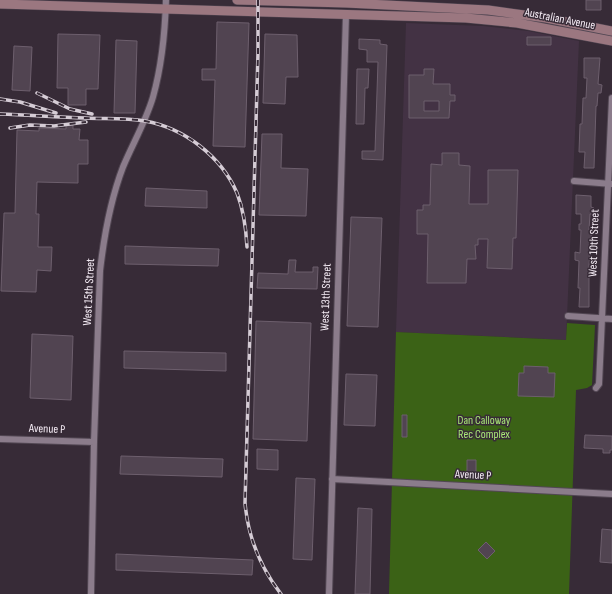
<svg xmlns="http://www.w3.org/2000/svg" width="612" height="594" font-family="'Sofia Sans Condensed',sans-serif">
  <rect width="100%" height="100%" fill="#372b37"/>
  <path fill="#433244" d="M406,23L483,26L528,31L579,41L566,340L396,332Z"/>
  <path fill="#3b6216" d="M567,323L595,325L592,385L587,388L576,390L569,594H389L396,332L566,340Z"/>
  <path fill="#514451" stroke="#6d5f6d" fill-rule="evenodd" d="M586,0H601V10H586Z
    M217,22L249,23L245,147L213,146L215,80H202V69H216Z
    M58,34L100,35L98,89H86V105H68V88H57Z
    M265,34L297,35L298,77H286L285,104L263,103Z
    M527,37H551V45H527Z
    M359,39L380,40V44L387,45L383,160L362,159V151H375L378,62H367V50L359,49Z
    M116,40L137,41L135,113H114Z
    M14,46L32,47L30,91L12,90Z
    M584,58H600L598,84L602,85L601,93H598L597,106H596L594,168H584L585,152H579L580,124H582L583,98H586L587,78H584Z
    M357,69H369L368,88H365L364,124H356Z
    M424,69H434L433,84H450V95H455V101H450L449,118H409V75H424ZM424,101H439V111H424Z
    M66,124L73,125V129H80L79,140H88V164H78V183L37,182L36,214H39L38,247H52L51,271L37,270L36,292L1,291L4,213H15L17,130L39,131V128L66,129Z
    M262,134H282L281,168L308,169L306,216L259,215Z
    M442,153H459V165L470,166L469,204H488V170H518L516,238H513L512,269L487,268L488,239H478V245H475L476,259H467L466,283H427L428,234H417V210H423V205H430L431,164L442,165Z
    M146,188L207,191V208L145,206Z
    M576,195L591,196V207L594,208V214H590L589,230H592L589,265V307H579L580,288H578L579,261L575,260V252L580,253L581,230H579V224H581V214H576Z
    M351,217L382,218L378,327L347,326Z
    M125,246L219,249L218,266L125,264Z
    M289,260H296L295,272H313V267H318L317,289L257,288L258,273L288,274Z
    M256,321L311,323L307,441L253,439Z
    M32,334L73,336L71,400L30,398Z
    M124,351L226,353V371L124,368Z
    M524,366L548,367V373H555L554,397L518,396L519,373H524Z
    M346,374L377,375L375,426L344,425Z
    M402,415H407V437H402Z
    M585,435L612,436V450H610V453H603V449L584,448Z
    M257,449L278,450V470L257,469Z
    M121,456L223,459L222,477L120,474Z
    M467,460H476V478H467Z
    M296,478L315,479L312,560L293,559Z
    M358,508L372,509L370,594H355Z
    M602,529L612,530V563L600,562Z
    M486,542L495,551L487,559L478,550Z
    M116,554L253,560L252,575L116,570Z"/>
  <g fill="none" stroke-linecap="round" stroke-linejoin="round">
    <g stroke="#524753" stroke-width="8">
      <path id="street" d="M574,181L612,184
        M568,316L612,319
        M596,388L599,384L612,98
        M0,439L94,442
        M332,479L612,494
        M91,594L94,442L100,271C104,236 110,201 123,167C133,143 146,121 153,97C162,65 165,33 166,0
        M329,594L346,14"/>
    </g>
    <g stroke="#524753" stroke-width="10">
      <path id="secondary" d="M237,0L346,3L488,10L546,18L612,31
        M0,4L466,18L517,23L612,41"/>
    </g>
    <use href="#street" stroke="#8b7c8b" stroke-width="6"/>
    <use href="#secondary" stroke="#9b7780" stroke-width="9"/>
    <g stroke="#d5ccd5" stroke-width="3.5">
      <path id="rail" d="M258,0V53L245,503C248,537 260,567 281,594
        M37,93L70,109L92,114
        M0,99L20,102L56,113
        M0,114C28,115 56,117 85,118C104,119 126,118 145,121C184,128 221,156 237,193C244,211 246,228 247,247
        M10,128L30,125L54,126L86,122"/>
    </g>
    <use href="#rail" stroke="#372b37" stroke-width="2" stroke-dasharray="6" stroke-linecap="butt"/>
  </g>
  <g text-anchor="middle" dominant-baseline="central" stroke-width="3" stroke-linejoin="round" paint-order="stroke">
    <g font-size="12" fill="#f6edf6" stroke="#372b37">
      <text transform="translate(560 19) rotate(11)">Australian Avenue</text>
      <text transform="translate(594 243) rotate(-88)">West 10th Street</text>
      <text transform="translate(89 292) rotate(-87)">West 15th Street</text>
      <text transform="translate(326 297) rotate(-88)">West 13th Street</text>
      <text transform="translate(47 429) rotate(2)">Avenue P</text>
      <text transform="translate(473 475) rotate(3)">Avenue P</text>
    </g>
    <g font-size="12" fill="#a9e877" stroke="#372b37">
      <text x="484" y="420">Dan Calloway<tspan x="484" dy="14">Rec Complex</tspan></text>
    </g>
  </g>
</svg>
